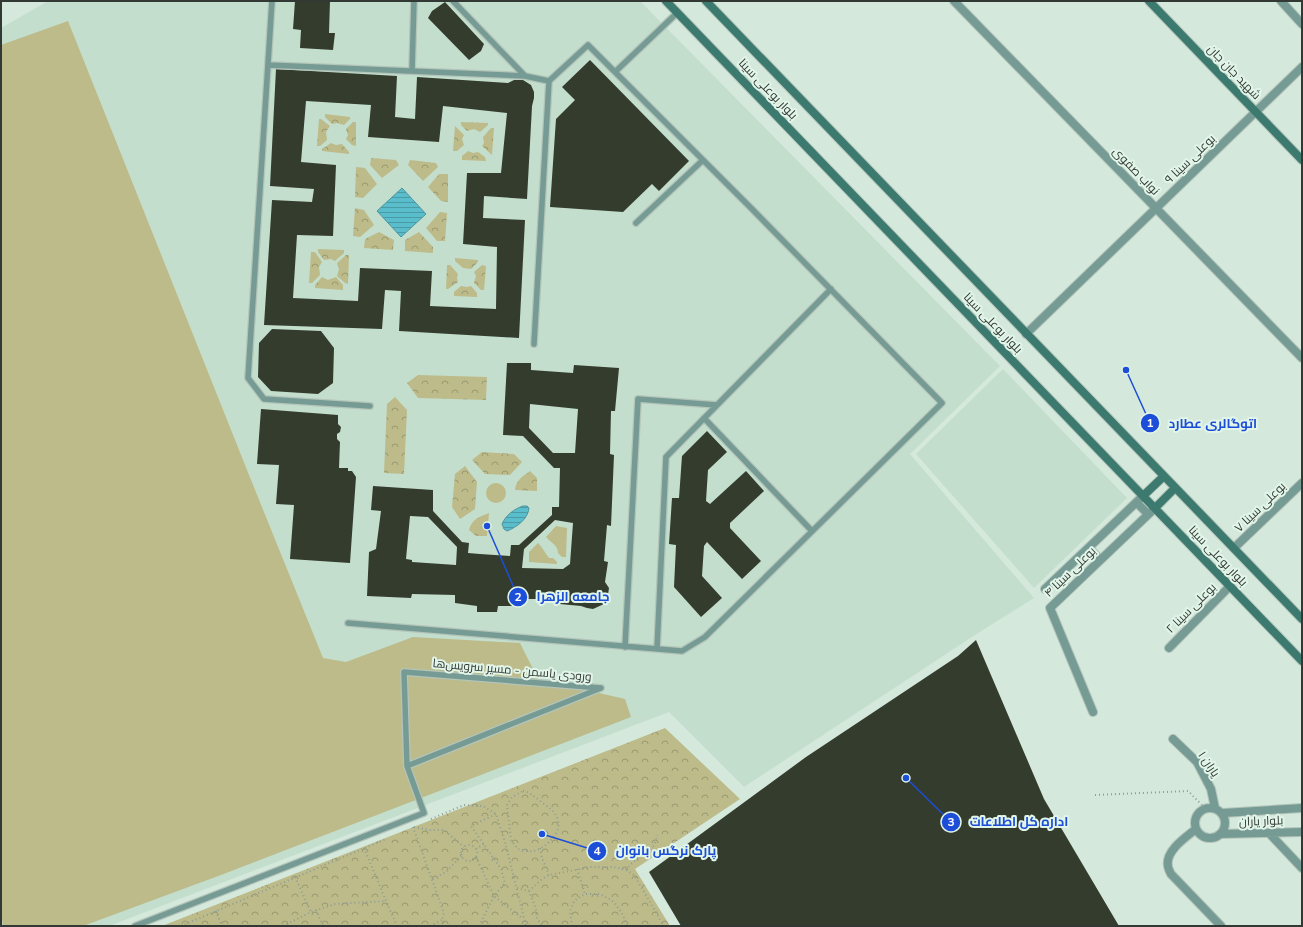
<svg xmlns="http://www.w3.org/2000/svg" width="1303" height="927" font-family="'Nunito Sans',Cairo,sans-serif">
  <defs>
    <pattern id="park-crowns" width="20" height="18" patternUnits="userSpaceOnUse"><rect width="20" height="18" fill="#bcbb89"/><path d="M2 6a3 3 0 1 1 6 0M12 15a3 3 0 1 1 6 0" fill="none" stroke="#999971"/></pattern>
    <pattern id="water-rules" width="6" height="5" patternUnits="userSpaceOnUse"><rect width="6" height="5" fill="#59bdcb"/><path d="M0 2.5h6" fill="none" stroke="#4a9ba6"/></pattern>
  </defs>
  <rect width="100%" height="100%" fill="#d5e8dc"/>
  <path fill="#c4decd" d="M48,1H640L1000,366L910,454L1034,598L975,635L744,787L669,712L109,926H1V28Z
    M1003,369L1127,498L1034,588L916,454Z"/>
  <path fill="#bcbb89" d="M68,21L249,475L323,658L346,662L413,637L520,643L538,679L625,699L631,717L221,875L83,926H3L1,913V45Z
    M486 493a10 10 0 1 1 20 0a10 10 0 1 1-20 0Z
    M556,526L567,528L566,557H562L558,553C558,545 551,543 546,537Z
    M538,543C543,548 545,553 549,558H553L557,562V564L529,562V552Z"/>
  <path fill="url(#park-crowns)" d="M325,114L350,117V119L344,125L337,123L332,124L325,117Z
    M319,119H321L330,126L326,132L327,140L320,146H317Z
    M353,122H356V146L352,145L346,139L348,135L346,129Z
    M461,122L488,123V125L480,132L474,129L467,131L461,125Z
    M455,126L464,135L462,139L464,145L457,151H453Z
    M491,128H494L492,155L482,146L484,143L483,137Z
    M331,143L336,145L342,144L349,152V154L322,151V149Z
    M468,151L473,153L478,152L485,157L486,161L462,160V156Z
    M371,158L396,160L399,165L382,178L370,165Z
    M410,160L436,163L438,167L423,181L408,165Z
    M356,167L365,168L377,184L363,198L355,197Z
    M439,174H448V202L441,201L428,187Z
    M355,208L364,210L374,225L360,237L353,236Z
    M440,212L447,213L445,241H437L426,228Z
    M379,232L394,240L393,250L364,248L365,239Z
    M419,232L433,247V253L405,251V240Z
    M318,249L344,250V253L335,261L331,259L324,260L318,252Z
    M311,252H315L322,262L319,267L320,275L312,283H309Z
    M346,255H349L348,284L345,283L337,276L339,269L337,263Z
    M455,258L478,260V262L471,269L463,268L455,261Z
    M447,265H450L458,274L457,278L458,282L448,289H446Z
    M482,265L486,266L484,290H481L474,283L476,276L474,272Z
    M322,277L328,280L336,277L343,285V290L315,288V285Z
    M461,286L467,287L471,286L477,293V297L454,296V292Z
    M418,375L487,377L486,400L418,398L407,383Z
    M395,397L407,410L404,474L384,473L387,404Z
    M482,452L514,454L522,462L510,475L485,474L472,460Z
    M465,466L477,482L475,509L460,519L452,507L455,474Z
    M530,471L537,478V491L515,490C516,480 522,477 530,471Z
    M489,513L487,536H476L469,530C472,519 479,517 489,513Z
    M665,728L740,799L635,869L670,926H162Z"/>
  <path fill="url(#water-rules)" stroke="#4d959e" d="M402,188L426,214L401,237L377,211Z
    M523,506H527L529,508C528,519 517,527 507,531L504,529L502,524C506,515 514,509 523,506Z"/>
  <path fill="#343c2e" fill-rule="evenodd" d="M295,1H330L329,33H335L333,50L300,48L301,30L293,29Z
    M445,2L484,44L481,51L469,60L428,18L432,11Z
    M590,60L689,161L659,191L652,184L623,212L550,207L556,119L575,100L562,87Z
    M276,69L397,76L395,117L415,119L417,77L508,83L514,80H523L531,85L534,92V98L532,106L527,199L484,196L483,218L525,220L519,338L399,331L401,291L385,290L382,329L264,325L272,200L312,202L314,189L270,186ZM306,101L371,105L368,137L439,142L443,106L507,113L501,173H467L463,244L497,247L496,309L430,306L432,271L360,268L358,301L293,298L297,235L333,236L336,165L301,162Z
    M272,329L321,331L334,348L333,383L318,394L271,391L258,377L259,343Z
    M507,363H531V370L573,373L574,365L619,368L615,411H611L610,454L614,455L611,526L607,525L604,561L608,562L605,582L609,588L607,601L604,604L593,609L587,608L581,606L560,604V599H519V606H498L497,612H477V606L455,603V595L412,594L411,598L367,596L369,552L376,549L381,511L371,510L373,486L433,490V511L462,542L469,543L468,553L480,554L510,556L511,545H519L552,515V507H559L560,468H554L523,436L503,435ZM530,404L578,409L575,453H553L529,428ZM410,516L428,517L457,547L456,565L412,562V560L406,559ZM555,520L573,523L570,564L563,569L522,568L524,549Z
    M261,409L338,415V424L341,427L340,432L337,434V439L340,442L339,468H348V471H352L356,477L350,563L290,559L294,505L276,504L279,465L257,464Z
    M707,431L727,452L708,470L706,501L710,504L746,471L764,491L730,523V528L761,561L742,579L707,542L704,546L702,576L722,598L701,617L674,587L676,545L669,544L672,498H679L682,456Z
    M976,640L1044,799L1119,926H681L649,872L806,757L958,656Z"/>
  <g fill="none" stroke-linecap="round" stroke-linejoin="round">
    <g stroke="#b4c5ba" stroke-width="8">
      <path id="lane" d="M272,1L248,378L264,399L370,406
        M268,65L525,76
        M412,71L414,1
        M615,72L677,13
        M636,223L703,160
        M534,344L549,81
        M704,418L812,531
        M348,623L682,651L705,637L942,403L751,208L588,45L549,81L525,76L453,1
        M625,647L638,399L717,405
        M657,649L666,457L831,289
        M135,926L424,813L407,766L404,672L601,688L407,766"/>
    </g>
    <g stroke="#b4c5ba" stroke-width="10">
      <path id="street" d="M954,1L1302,358
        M1281,1L1302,24
        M1026,334L1302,67
        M1137,503L1148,514
        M1089,548L1100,560
        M1234,548L1302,483
        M1045,589L1143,496
        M1169,648L1230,586
        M1093,712L1050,608L1155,508
        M1173,739L1197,762L1211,789L1215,808
        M1195 823a15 15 0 1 1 30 0a15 15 0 1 1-30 0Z
        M1223,813L1302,808
        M1196,829C1186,837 1165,851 1168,866C1168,868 1170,872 1171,874L1221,926
        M1269,833L1302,868
        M1220,834L1302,832"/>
    </g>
    <g stroke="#b4c5ba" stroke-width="10">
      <path id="secondary" d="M666,1L1302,661
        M706,1L1302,619
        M1149,1L1302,160
        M1143,496L1164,476
        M1155,508L1175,488"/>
    </g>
    <path stroke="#8f9d94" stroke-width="2" stroke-dasharray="1 3" stroke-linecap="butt" d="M523,791C530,792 533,796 539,800C546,806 555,810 558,820C562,833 545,849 533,851C528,852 522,850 518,849L511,840L507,805L512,797Z
      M1095,795L1188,791L1204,807
      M431,819L464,805L483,806L496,814L505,842L526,926
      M413,827L444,913L442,920
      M414,827L430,830H444L464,847
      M461 853a8 8 0 1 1 16 0a8 8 0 1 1-16 0Z
      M364,848L386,901L397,926
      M540,848L542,858L549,875
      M476,849L484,844
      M476,857L494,896L523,919
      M577,869L585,894
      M626,870C629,866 633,862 637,859C648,851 655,850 657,835
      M295,877L311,912
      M433,879L447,871L462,855
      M517,888L529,891L536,909L537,918L542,926
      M529,891L542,879L549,875L591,867H614L626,870L634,875L664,926
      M316,910L323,926
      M216,911L222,926
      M181,926L386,839
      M283,926L311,912L335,904L386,901
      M430,926L442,920L445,926
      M479,926L494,896L505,883L501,869L471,826L496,814
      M572,926L570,911L574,901L585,894H600L614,902L623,915L627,926"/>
    <use href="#lane" stroke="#769b94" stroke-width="5.5"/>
    <use href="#street" stroke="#769b94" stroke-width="8"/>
    <use href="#secondary" stroke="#3c796f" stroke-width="8"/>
  </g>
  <g text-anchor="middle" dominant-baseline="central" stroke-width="4" stroke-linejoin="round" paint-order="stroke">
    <g font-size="12" fill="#323934" stroke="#e2f5e9">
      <text transform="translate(1234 72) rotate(46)">شهید جان جان</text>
      <text transform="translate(768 89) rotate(46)">بلوار بوعلی سینا</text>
      <text transform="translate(1190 159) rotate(-44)">بوعلی سینا ۹</text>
      <text transform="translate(1136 171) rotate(46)">نواب صفوی</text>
      <text transform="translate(993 323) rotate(46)">بلوار بوعلی سینا</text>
      <text transform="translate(1260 507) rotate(-44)">بوعلی سینا ۷</text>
      <text transform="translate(1218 556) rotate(46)">بلوار بوعلی سینا</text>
      <text transform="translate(1070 572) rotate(-44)">بوعلی سینا ۴</text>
      <text transform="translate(1191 608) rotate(-45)">بوعلی سینا ۲</text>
      <text transform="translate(512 670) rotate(5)">ورودی یاسمن - مسیر سرویس‌ها</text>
      <text transform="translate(1209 764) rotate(56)">یاران ۱</text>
      <text transform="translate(1261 821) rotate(-2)">بلوار یاران</text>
    </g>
  </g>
  <path fill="none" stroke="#1d4ed8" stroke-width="1.5" d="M1126 370L1150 423M487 526L518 597M906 778L951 822M542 834L597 851"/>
  <g fill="#1d4ed8" stroke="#e2f5e9" stroke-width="1.5">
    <circle cx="1126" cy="370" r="4"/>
    <circle cx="487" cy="526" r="4"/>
    <circle cx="906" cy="778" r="4"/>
    <circle cx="542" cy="834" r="4"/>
    <circle cx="1150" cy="423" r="10"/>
    <circle cx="518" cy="597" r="10"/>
    <circle cx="951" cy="822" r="10"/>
    <circle cx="597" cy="851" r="10"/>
  </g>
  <g font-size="12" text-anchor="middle" font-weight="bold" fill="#fff">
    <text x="1150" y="427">1</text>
    <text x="518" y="601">2</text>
    <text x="951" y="826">3</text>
    <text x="597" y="855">4</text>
  </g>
  <g font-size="13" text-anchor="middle" font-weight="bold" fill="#1d4ed8" stroke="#e2f5e9" stroke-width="4" stroke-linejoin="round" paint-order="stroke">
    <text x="1213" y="428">اتوگالری عطارد</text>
    <text x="573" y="601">جامعه الزهرا</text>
    <text x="1019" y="826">اداره کل اطلاعات</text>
    <text x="666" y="855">پارک نرگس بانوان</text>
  </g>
  <rect width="1303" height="927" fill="none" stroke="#323934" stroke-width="4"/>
</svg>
